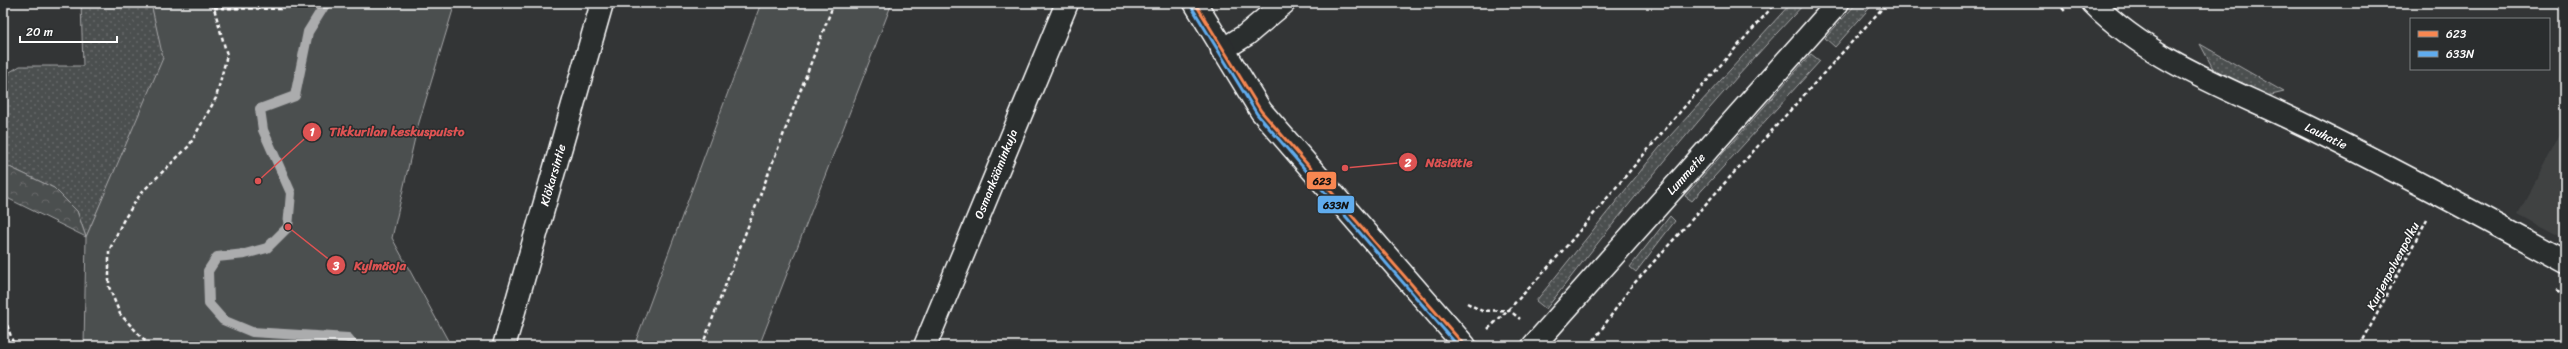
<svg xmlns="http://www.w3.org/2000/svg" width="2568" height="349" font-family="Sriracha,sans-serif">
  <defs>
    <pattern id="grass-dots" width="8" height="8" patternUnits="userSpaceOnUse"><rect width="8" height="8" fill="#4c4f50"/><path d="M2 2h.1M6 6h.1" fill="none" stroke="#67696a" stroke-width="1.8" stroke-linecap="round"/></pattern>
    <pattern id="forest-crowns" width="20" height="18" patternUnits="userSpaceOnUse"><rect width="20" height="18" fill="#4c4f50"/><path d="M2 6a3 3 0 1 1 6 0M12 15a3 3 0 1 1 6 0" fill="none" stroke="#67696a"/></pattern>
  </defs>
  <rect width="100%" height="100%" fill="#333536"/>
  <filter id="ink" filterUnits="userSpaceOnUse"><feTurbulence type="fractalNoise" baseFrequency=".025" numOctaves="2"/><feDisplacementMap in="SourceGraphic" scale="8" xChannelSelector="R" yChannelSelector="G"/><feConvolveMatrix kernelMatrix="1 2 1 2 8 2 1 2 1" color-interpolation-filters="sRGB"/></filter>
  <g filter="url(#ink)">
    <path fill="#404243" d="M2565,126V239L2518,214Z"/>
    <path fill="url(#grass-dots)" stroke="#a6a7a8" d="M81,3H151L164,58L86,237L77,211L54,188L3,164V76L20,66H83Z
      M1791,3H1805C1713,100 1628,203 1546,309L1536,301L1660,147Z
      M1857,3H1874L1835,47L1825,38Z
      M2200,44L2284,92L2259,98L2217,76Z
      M1811,54L1820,61L1692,201L1685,196Z
      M1670,216L1675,221L1636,272L1630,267Z"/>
    <path fill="url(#forest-crowns)" stroke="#a6a7a8" d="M3,164L54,188L77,211L86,237L3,196Z"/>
    <path fill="#4c4f50" stroke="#a6a7a8" d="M151,3H455L417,129L392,238L451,346H84L86,237L163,58Z
      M761,3H892L759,346H634Z"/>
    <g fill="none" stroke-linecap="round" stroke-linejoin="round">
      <path stroke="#abacad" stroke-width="10" d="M326,3L308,32L295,96L260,109L263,130L291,193L288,227L267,248L245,254L217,257L208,271L209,304L223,320L252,332L348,338L354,346"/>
      <g stroke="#fff" stroke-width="25">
        <path id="minor" d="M2093,3C2151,62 2233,90 2306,126C2394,169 2479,215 2565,262
          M1222,50L1246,35L1284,3
          M504,346L602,3
          M925,346L1067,3
          M1533,346L1838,3"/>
      </g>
      <g stroke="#fff" stroke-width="25">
        <path id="tertiary" d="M1195,3L1261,111L1465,346"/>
      </g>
      <path stroke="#fff" stroke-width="2.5" stroke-dasharray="4 3" stroke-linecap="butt" d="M2057,3L2066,12
        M214,8L283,9
        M2555,290L2565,295
        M1467,303L1482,311L1509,310L1520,319
        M3,312L14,346
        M1488,329C1539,282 1584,225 1629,172C1677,115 1726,58 1776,3
        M150,346L120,314L109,287V251L123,221L141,193L189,146L216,98L227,55L214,8L210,3
        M702,346L834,3
        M1590,346L1630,288L1887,3
        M2360,346L2427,219"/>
      <use href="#minor" stroke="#2a2d2e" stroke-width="22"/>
      <use href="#tertiary" stroke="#2a2d2e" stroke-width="22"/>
      <g stroke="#2a2d2e" stroke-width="6">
        <path id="bus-1" d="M1195,3L1261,111L1465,346"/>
      </g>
      <g stroke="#2a2d2e" stroke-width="6">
        <path id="bus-2" d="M1191,6L1257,114L1458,346"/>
      </g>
      <use href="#bus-1" stroke="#f88751" stroke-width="3"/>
      <use href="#bus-2" stroke="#60acee" stroke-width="3"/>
    </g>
  </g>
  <g text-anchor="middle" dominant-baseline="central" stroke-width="3" stroke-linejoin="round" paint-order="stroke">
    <g font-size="12" fill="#fff" stroke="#2a2d2e">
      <text transform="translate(2326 136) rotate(26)">Lauhatie</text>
      <text transform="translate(996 174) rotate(-68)">Osmankääminkuja</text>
      <text transform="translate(1686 174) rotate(-48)">Lummetie</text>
      <text transform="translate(553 175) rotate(-74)">Klökarsintie</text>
      <text transform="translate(2393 266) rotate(-62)">Kurjenpolvenpolku</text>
    </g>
  </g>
  <path fill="none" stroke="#de5353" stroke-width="1.5" d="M258 181L312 132M1345 168L1408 162M288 227L336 265"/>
  <g fill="#de5353" stroke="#2a2d2e" stroke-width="1.5">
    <circle cx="258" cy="181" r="4"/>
    <circle cx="1345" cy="168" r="4"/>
    <circle cx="288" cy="227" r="4"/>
    <circle cx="312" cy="132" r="10"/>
    <circle cx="1408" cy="162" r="10"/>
    <circle cx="336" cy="265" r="10"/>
  </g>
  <g font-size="12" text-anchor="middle" font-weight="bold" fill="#fff">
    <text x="312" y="136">1</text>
    <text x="1408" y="167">2</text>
    <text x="336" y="270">3</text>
  </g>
  <g font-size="13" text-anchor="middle" font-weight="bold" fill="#de5353" stroke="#2a2d2e" stroke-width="3" stroke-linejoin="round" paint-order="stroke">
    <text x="397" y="136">Tikkurilan keskuspuisto</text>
    <text x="1449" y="167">Näsiätie</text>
    <text x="380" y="270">Kylmäoja</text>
  </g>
  <g stroke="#2a2d2e" stroke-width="1.5">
    <rect x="1306" y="171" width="31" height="19" rx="4" fill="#f88751"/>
    <rect x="1317" y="195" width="38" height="19" rx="4" fill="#60acee"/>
  </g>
  <g font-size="11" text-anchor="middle" font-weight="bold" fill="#111">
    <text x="1322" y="185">623</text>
    <text x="1336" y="209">633N</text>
  </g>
  <rect width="2568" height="349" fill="none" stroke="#2a2d2e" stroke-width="16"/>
  <rect x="8" y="8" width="2552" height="333" fill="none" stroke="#fff" stroke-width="1.5" filter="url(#ink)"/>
  <rect x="2410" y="18" width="140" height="52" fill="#2a2d2e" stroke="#7f8182"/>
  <rect x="2418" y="31" width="20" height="6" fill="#f88751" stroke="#7f8182"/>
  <text x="2446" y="38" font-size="12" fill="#ffffff">623</text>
  <rect x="2418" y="51" width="20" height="6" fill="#60acee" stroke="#7f8182"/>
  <text x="2446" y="58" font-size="12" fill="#ffffff">633N</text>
  <path d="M20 36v6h97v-6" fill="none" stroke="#ffffff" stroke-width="2"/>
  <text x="26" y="36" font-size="12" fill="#ffffff" stroke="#2a2d2e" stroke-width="3" paint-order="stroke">20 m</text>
</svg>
